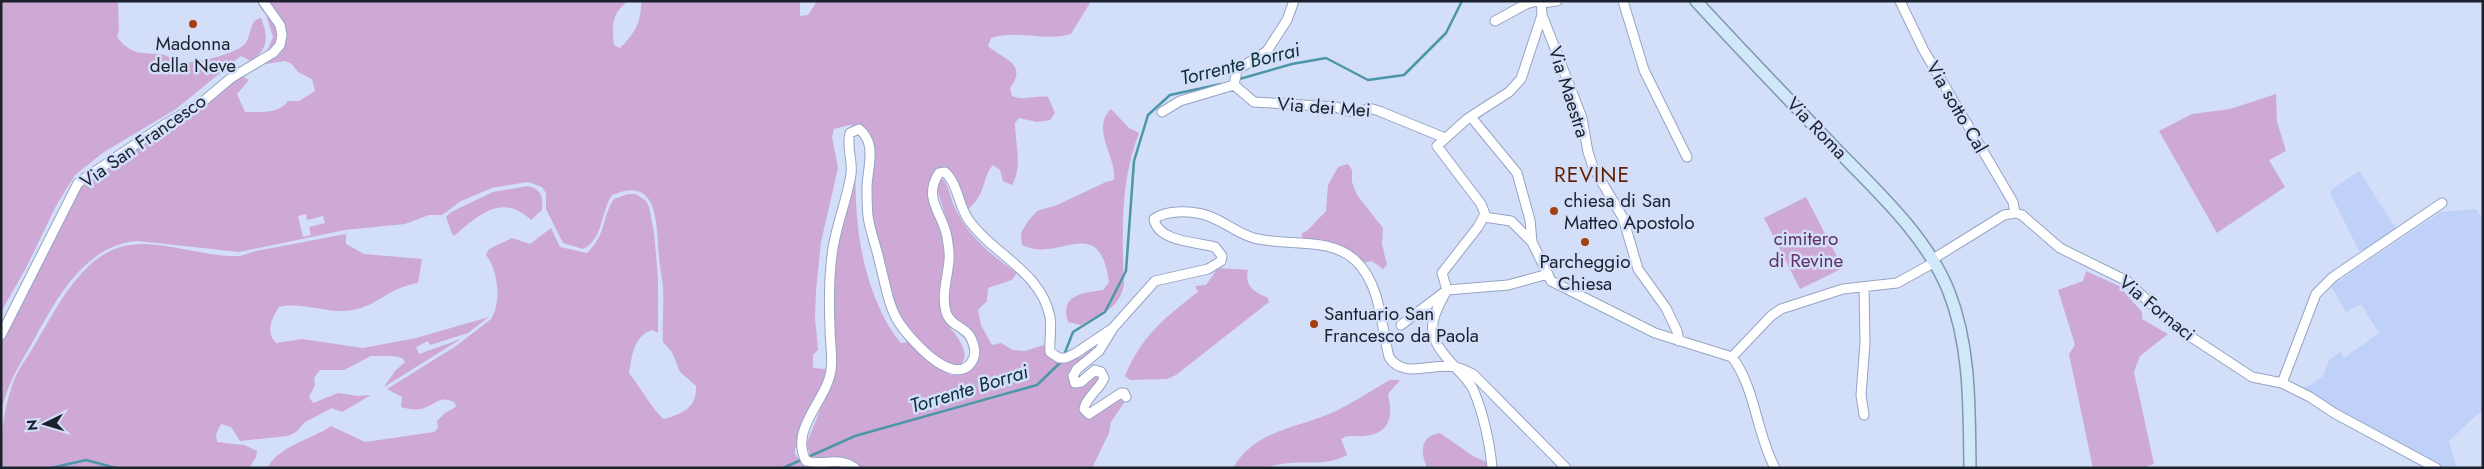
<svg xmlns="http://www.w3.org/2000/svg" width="2484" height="469" font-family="Jost,sans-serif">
  <rect width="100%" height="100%" fill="#d3def9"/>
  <path fill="#c0d1f9" d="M2359,171L2396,228L2371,247L2359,251L2330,193L2332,189Z
    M2476,209L2483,219V409L2449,441L2457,468H2441L2373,432L2300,388L2310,385L2323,376L2329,360L2340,352L2344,358L2379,333L2361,304L2346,312L2331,286L2441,212Z"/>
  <path fill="#cfa9d6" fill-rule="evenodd" d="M1,1H118L119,30L117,37C134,58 141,51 164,55C170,56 176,63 181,63C195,63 233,55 244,45C252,38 248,20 261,18C268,36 269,49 251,61L241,56L176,109L104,152L75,175L56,206L26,268L1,312Z
    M263,1H628C611,14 612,26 614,45L620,48C634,34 642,22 641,1H800V16L808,15L817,1H1091L1071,34C1044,42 1016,29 991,38L988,46C1004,60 1028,63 1010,88L1012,96C1025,101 1035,95 1048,97L1055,113L1050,120L1037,122L1019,118L1015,123C1015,142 1023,168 1012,185L1003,181L1000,170L993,165C980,180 988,196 964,212L947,173C936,174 930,174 929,186C934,205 943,227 944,246C946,267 937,288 940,308C943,327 975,346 961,365L952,368C939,358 923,349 913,337C884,304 872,242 870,200C869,174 870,148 855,126L849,125L834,129L832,137L838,168L821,242L816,291L815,317L818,350L813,355V368L826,369V376L800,446L795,448V454L805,468H267C280,445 311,440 331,426L365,442L434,432L438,428L437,421L445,413L456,407L455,403C440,394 436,405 421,409C414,410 408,409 401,407L402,397L387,389L456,346L491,319C502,302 498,270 486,255L489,249L512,238L530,244L551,228L560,247L587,253C608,232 601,218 614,199L628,194H636L646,201L649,207L654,232L658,278V333L652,330C634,336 632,355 629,373C638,384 654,412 664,419C683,413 697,408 696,386L680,372L672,352L663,342C662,324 664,306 663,288C662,278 660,267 659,257C656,226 660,174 612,195C601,211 603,240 583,249L563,243L546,209V193L542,187L528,182L492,188L461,201L442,215H429L405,224L345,230L239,252L138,241C87,244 58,296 36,336C20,365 9,379 1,412V335L84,182L240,75L249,80L237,94L245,112C260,112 279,114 288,101H299L315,91L312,79L298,72L292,64L285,61L253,66L266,54L273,37L266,15L259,6ZM306,214L307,220L323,216L325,223L309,227L311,235L303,237L298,216Z
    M2276,94L2277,122L2286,151L2269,160L2285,187L2217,233L2159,131L2192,114L2230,109Z
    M1111,109L1129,128L1139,133C1120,181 1122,234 1124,285C1118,311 1101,313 1081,325L1068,322C1059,294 1084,293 1103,290L1109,282C1099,211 1060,264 1022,245L1021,233L1028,221L1037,211L1057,205L1106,182L1114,180C1117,157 1090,129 1111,109Z
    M846,135L852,143L854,153C856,177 855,201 858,226C861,262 877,316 901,343L908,342L950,375H959L963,373L971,360L970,345L947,312L948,224L936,186L940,179H943C950,187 950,199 955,208C968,236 992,256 1017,273L1012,280L988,288L987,301L978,310L981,325L992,345L1001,343L1013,350L1025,351L1050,343L1051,350L1065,362L1081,357L1092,348L1093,353L1070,379L1098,374L1102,379L1083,401L1093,416L1124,396V403L1111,422L1109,433L1092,468H853L811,457L807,446L808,440L830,385L829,291L849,177Z
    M1348,164L1352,170V182L1357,195L1383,228L1382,244L1387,265L1383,269L1372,261L1362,263C1343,242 1330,240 1302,239V233L1307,231L1326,211L1328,185L1338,167Z
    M528,186C542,190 543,196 542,210L531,220C501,192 478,216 454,236L452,234L446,217L451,212L493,192Z
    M1806,197L1843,268L1800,289L1764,218Z
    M346,234V244L364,254L422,259L418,283C390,287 377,306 353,310C329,315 304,301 279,307C272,318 265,332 276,343L302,339L363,348L416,338L489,317L468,333L430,345L428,341L416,347L419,354L461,339L384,387L395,371L405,362L402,358L393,356H371L344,370H320L314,378L315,385L309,397L313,403L338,393L358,396L371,395L342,412L332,408L305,422L296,432L288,436L240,441L231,427L221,424L216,434L217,442L244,445L257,451L256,457L249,468H1C1,439 2,417 11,389C15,373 26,360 34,346C56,310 83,250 131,245C164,240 205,258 240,256L256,251Z
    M1218,268L1248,270C1244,286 1254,292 1268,298L1269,302L1176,375L1167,379L1130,380L1125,376C1140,338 1166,316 1198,292L1195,286L1206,285Z
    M2086,271L2119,286L2142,312V319L2168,334L2140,356L2134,372L2154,464L2141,468H2093L2069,354L2075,345L2058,290L2083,281Z
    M1390,380H1400L1388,394C1393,415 1391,434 1364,436C1355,437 1349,434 1341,439L1347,455C1326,467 1303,460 1281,464C1265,468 1250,468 1233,468C1255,429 1300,428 1336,411C1354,402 1372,390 1390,380Z
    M1440,433L1473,456L1487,462L1488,468H1427C1420,452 1420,436 1440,433Z"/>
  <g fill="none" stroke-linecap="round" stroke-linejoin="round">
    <path stroke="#4c97a7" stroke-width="2.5" d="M1236,80L1292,64L1326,58L1368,80L1404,75L1446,33L1462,1
      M1064,355L1073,332L1105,312L1126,271L1134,161L1148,115L1170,95L1221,84
      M808,457L855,436L1037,385L1063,360
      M51,468L86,460L116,468
      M783,468L801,460"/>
    <g stroke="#96a4c4" stroke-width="11">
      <path id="minor" d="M1294,1L1287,20L1267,51L1237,70L1234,85L1254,102L1336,107L1347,111L1360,112L1369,108L1379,111L1445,138
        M1541,1L1542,15L1582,118L1588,152L1593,167L1623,218L1638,269L1666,308L1677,331L1679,341
        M1623,1L1644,70L1687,157
        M1900,1L1923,49L2013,202L2015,213
        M1542,3L1557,1
        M1495,21L1526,4L1537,1
        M1162,112L1180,101L1234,85
        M1471,117L1517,173L1530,220L1532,242L1551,281L1655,333L1732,357C1756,389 1756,433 1775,468
        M1484,217L1511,221L1532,242
        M1933,259L2004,215L2015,213L2022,215L2060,248L2127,281L2173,325L2252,377L2282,383L2310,397L2334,413L2436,468
        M1447,290L1442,273L1478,227L1485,214L1481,204L1437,146L1467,119L1509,92L1521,79L1542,15
        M1447,290C1426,327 1427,337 1456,368C1462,374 1469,381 1473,389C1483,412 1490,443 1492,468
        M1401,325L1447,290L1508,285L1548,274
        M1112,330L1099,351L1077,369L1073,376L1075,383L1081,382L1095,370L1101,372L1104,378C1100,389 1086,397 1084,409L1089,414L1121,393H1124L1126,397
        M1,335L78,183L164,125L200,104L231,78L273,53L280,45L282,35L280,25L263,1
        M1732,357L1771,316L1781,309L1843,289L1897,283L1935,262
        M2282,383L2316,294L2333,277L2442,203
        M1864,415L1861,395L1865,343L1864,288
        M855,468C839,456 823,466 806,461C789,428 827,401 831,370C833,357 830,341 830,328C829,304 829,279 832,255C835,228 847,201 851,174C853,160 846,147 850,133L859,129C877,143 868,166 867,186C867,195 867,206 868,216C870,232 877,248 880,264C885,282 888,305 898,321C908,337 952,388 971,363C977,355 975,347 971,338C966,327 950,326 946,312C941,296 948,276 949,260C950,252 948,244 947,237C943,213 922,199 939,173L945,172C958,184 958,204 968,219C993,255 1041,271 1050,317C1052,328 1049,340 1050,352L1059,358H1066L1076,353L1113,328L1155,281L1208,269L1221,261L1222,256L1215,247C1197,242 1158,242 1154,219C1166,210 1188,211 1202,214C1221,218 1235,233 1254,238C1288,247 1330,236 1356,261C1381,285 1381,326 1389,357C1404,380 1433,362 1455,367C1461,368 1468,372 1473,374L1566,468"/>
    </g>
    <g stroke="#7e99af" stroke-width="14">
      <path id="major" d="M1696,1C1742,51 1790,101 1837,150C1877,191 1928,238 1949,292C1971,348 1969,409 1970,468"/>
    </g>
    <use href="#minor" stroke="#fff" stroke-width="9"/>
    <use href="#major" stroke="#d1e8f9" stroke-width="11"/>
  </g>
  <g fill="#a43f10" stroke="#d3def9" stroke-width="2">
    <circle cx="193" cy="24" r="5"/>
    <circle cx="1554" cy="211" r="5"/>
    <circle cx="1585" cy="242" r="5"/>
    <circle cx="1314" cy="324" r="5"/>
  </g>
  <g text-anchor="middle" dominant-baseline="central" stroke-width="5" stroke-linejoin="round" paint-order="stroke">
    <g font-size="19" fill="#1b212d" stroke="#d3def9">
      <text x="193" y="43">Madonna<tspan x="193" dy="22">della Neve</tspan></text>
      <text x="1564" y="200" text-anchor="start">chiesa di San<tspan x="1564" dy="22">Matteo Apostolo</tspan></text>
      <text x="1585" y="261">Parcheggio<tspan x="1585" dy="22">Chiesa</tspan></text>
      <text x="1324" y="313" text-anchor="start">Santuario San<tspan x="1324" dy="22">Francesco da Paola</tspan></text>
    </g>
    <g font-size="19" fill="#1b212d" stroke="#d3def9">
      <text transform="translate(1569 92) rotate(72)">Via Maestra</text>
      <text transform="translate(1324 107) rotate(4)">Via dei Mei</text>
      <text transform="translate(1957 107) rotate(60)">Via sotto Cal</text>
      <text transform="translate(1817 128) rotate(46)">Via Roma</text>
      <text transform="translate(143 141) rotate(-35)">Via San Francesco</text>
      <text transform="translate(2157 308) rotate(39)">Via Fornaci</text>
    </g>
    <g font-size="19" fill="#60306a" stroke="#d3def9">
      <text x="1806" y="238">cimitero<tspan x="1806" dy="22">di Revine</tspan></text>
    </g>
    <g font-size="20" font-style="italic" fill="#0c3139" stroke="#d3def9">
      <text transform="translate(1240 64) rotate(-14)">Torrente Borrai</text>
      <text transform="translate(969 389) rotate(-17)">Torrente Borrai</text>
    </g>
    <g font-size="21" letter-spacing="1" fill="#5e1f02" stroke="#d3def9">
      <text x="1592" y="175">REVINE</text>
    </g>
  </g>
  <rect width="2484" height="469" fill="none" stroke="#1b212d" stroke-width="5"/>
  <g transform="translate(45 424) rotate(265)" stroke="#d3def9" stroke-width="4" paint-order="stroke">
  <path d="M0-4L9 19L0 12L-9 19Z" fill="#1b212d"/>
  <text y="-8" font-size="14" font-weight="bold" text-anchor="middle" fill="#1b212d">N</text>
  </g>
</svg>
